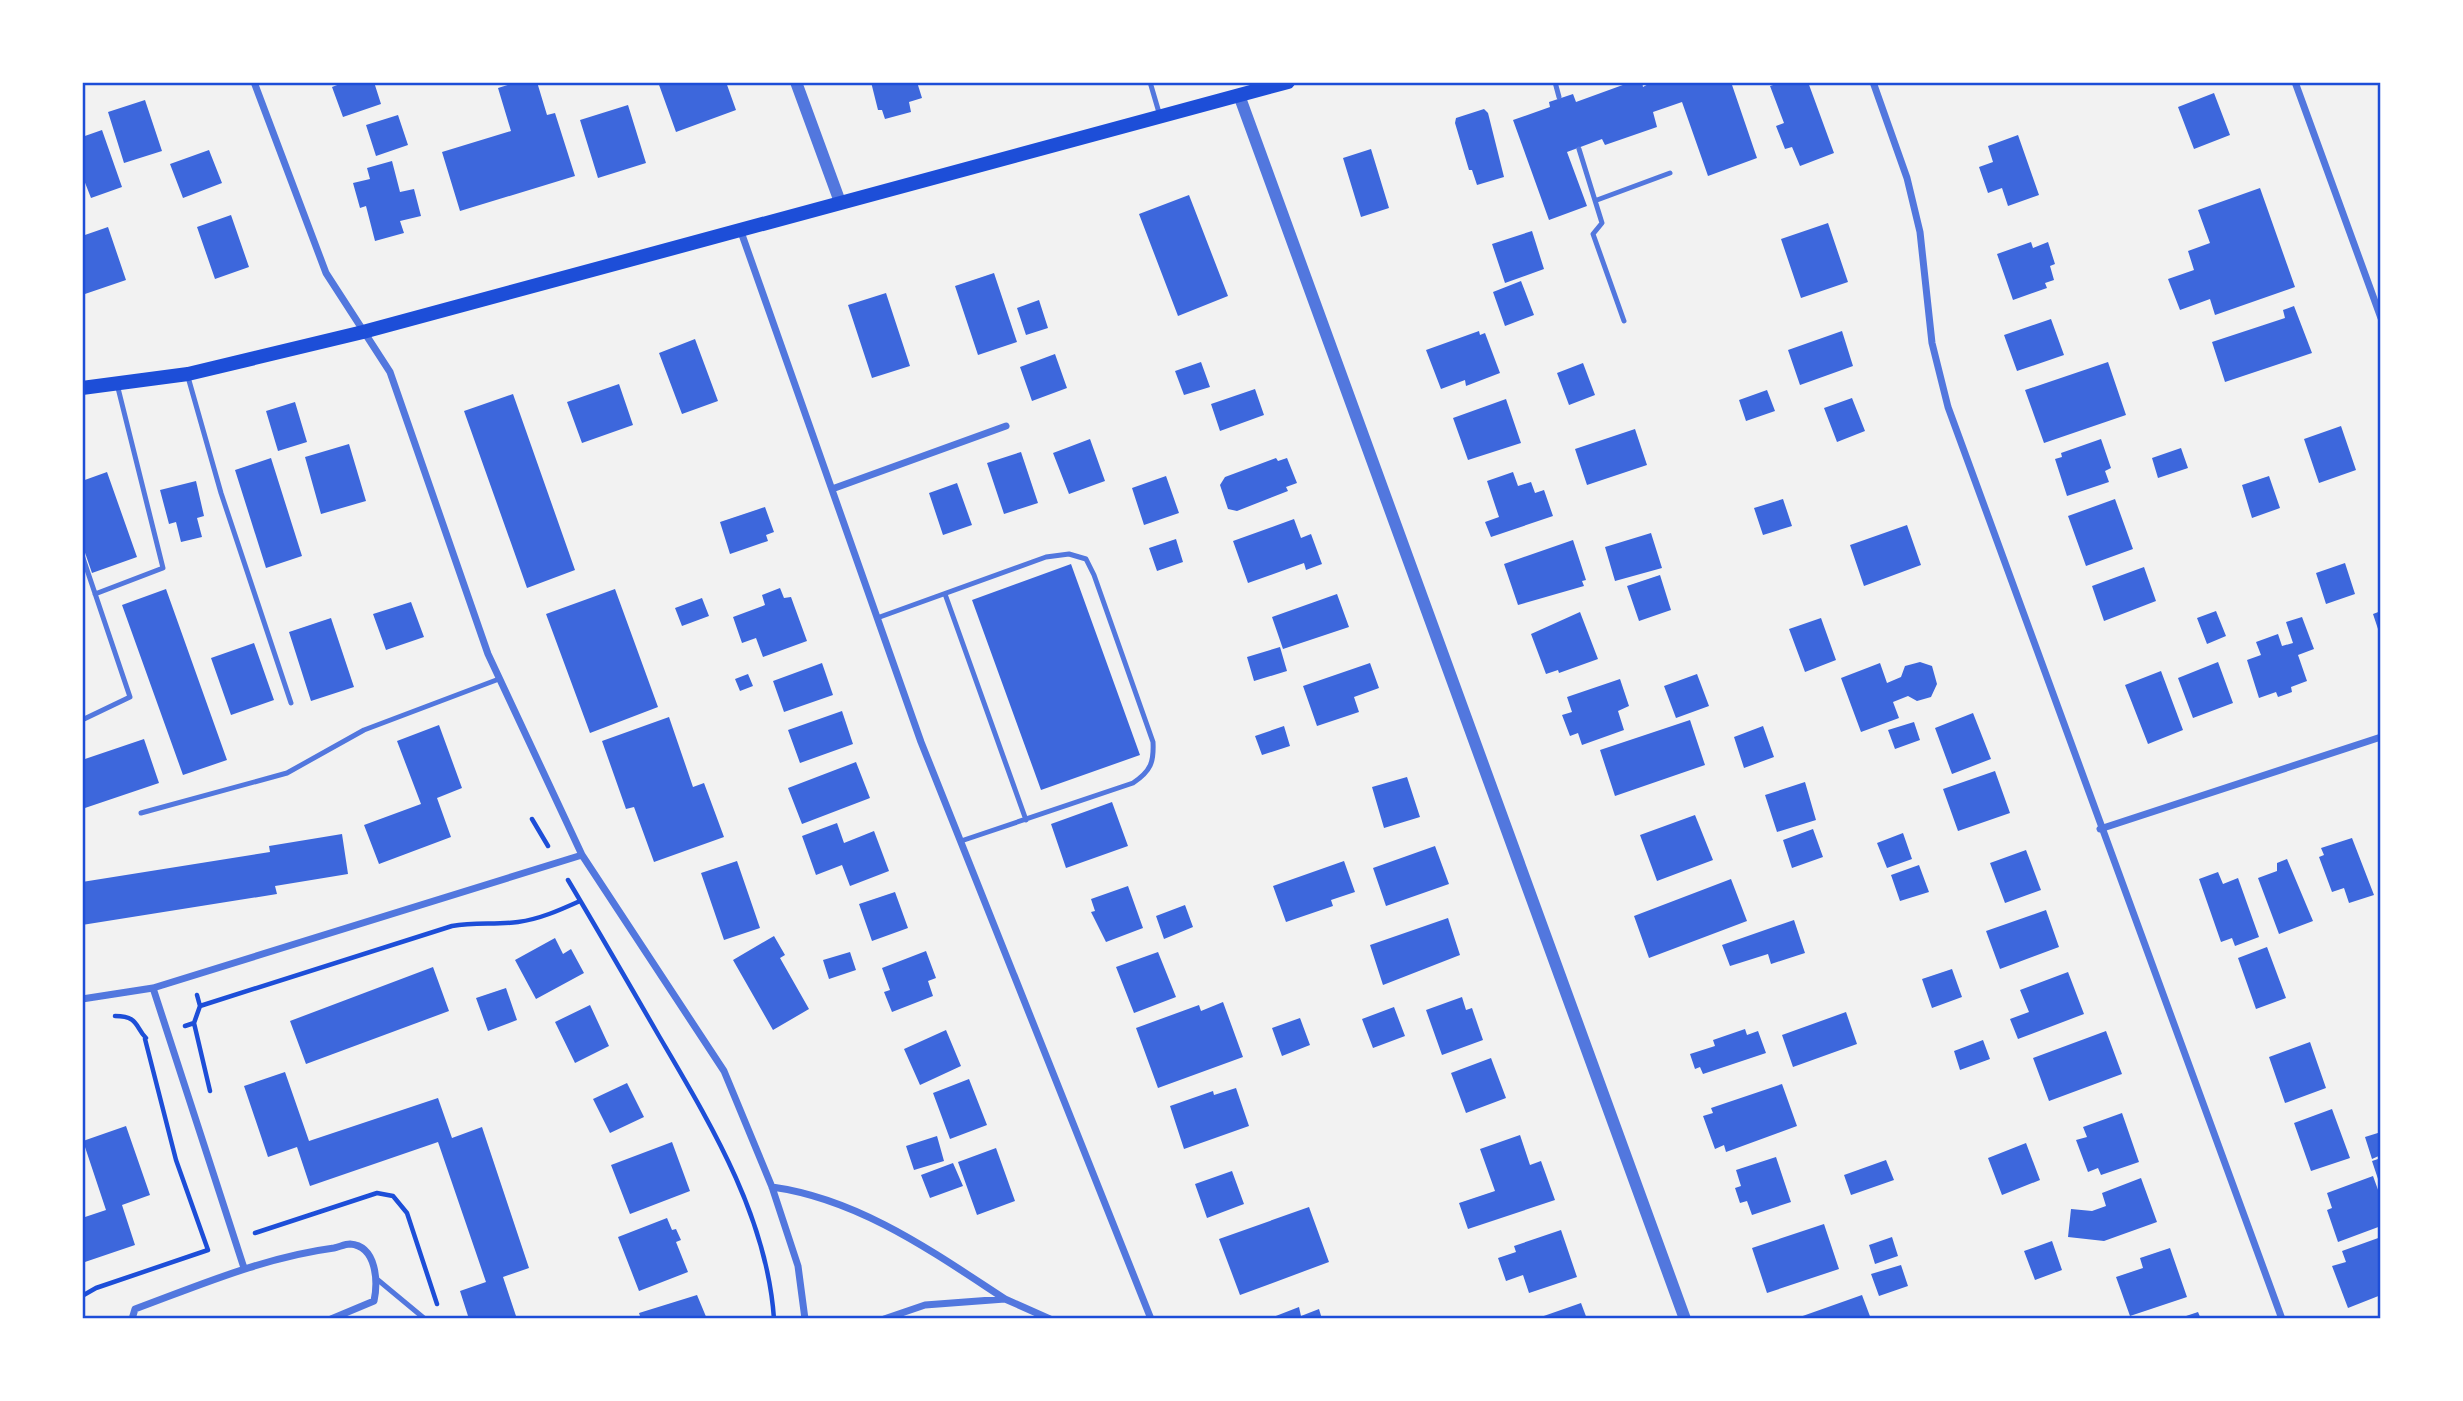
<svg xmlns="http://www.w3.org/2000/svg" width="2463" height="1401" font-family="'Alegreya Sans',sans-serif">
  <rect width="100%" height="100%" fill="#f2f2f2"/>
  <path fill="#3d67dc" d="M345,82H374L381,104L343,117L332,87Z
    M517,82H537L547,115L555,113L575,176L460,211L442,152L511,131L498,88Z
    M658,82H726L736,110L676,132Z
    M871,82H917L922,98L909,102L911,112L885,119L882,110H878Z
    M1631,82H1642L1643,87L1652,82H1731L1757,158L1708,176L1682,102L1653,112L1657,127L1605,145L1602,139L1567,152L1587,206L1549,220L1513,120L1550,107L1549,102L1573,94L1576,102Z
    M1782,82H1808L1834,153L1800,166L1792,147L1785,149L1776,126L1784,123L1770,86Z
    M2214,93L2230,135L2194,149L2178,107Z
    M145,100L162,151L124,163L108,112Z
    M628,105L646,163L598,178L580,120Z
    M1484,109L1488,113L1504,177L1477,185L1472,170H1469L1455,123L1456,118Z
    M398,115L408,145L376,156L366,125Z
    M102,130L122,187L91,198L82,175V137Z
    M2018,135L2039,195L2008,206L2002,188L1988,193L1979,167L1993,162L1988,146Z
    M1371,149L1389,208L1361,217L1343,158Z
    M209,150L222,183L183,198L170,164Z
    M392,161L400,192L414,189L421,216L400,221L404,233L375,241L366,206L360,208L353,183L370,179L367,168Z
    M2260,188L2295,287L2215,315L2210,299L2180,310L2168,279L2194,270L2188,251L2210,243L2198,210Z
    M1189,195L1228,296L1178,316L1139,214Z
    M231,215L249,267L215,279L197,227Z
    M1828,223L1848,282L1801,298L1781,239Z
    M108,227L126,280L82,295V236Z
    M1532,231L1544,269L1505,283L1492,244Z
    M2031,242L2033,248L2048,242L2055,264L2050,266L2054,280L2045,283L2047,288L2013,300L1997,254Z
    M994,273L1017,342L978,355L955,286Z
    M1521,281L1534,315L1505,326L1493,292Z
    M886,293L910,366L872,378L848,305Z
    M1039,300L1048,328L1026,335L1017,308Z
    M2294,306L2312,353L2225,382L2212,342L2285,318L2283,310Z
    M2051,319L2064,355L2017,371L2004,335Z
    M1479,331L1480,335L1485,333L1500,373L1466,386L1465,380L1441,389L1426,350Z
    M1842,331L1853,366L1800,385L1788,350Z
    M695,339L718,401L682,414L659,353Z
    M1055,354L1067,388L1032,401L1020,367Z
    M1201,362L1210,387L1184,395L1175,371Z
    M2108,362L2126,415L2044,443L2025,390Z
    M1583,363L1595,395L1569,405L1557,373Z
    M619,384L633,425L582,443L567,402Z
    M1255,389L1264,415L1220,431L1211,404Z
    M1767,390L1775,411L1746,421L1739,400Z
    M513,394L575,570L527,588L464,411Z
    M1852,398L1865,431L1837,442L1824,408Z
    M1506,399L1521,443L1468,460L1453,418Z
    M295,402L307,442L278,451L266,411Z
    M2341,426L2356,470L2319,483L2304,439Z
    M1635,429L1647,465L1587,485L1575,449Z
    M1090,439L1105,481L1069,494L1053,453Z
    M2101,439L2111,468L2105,471L2109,482L2067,496L2055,459L2062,457L2061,453Z
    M349,444L366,501L321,514L305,457Z
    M2181,448L2188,468L2158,478L2152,458Z
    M1021,452L1038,503L1004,514L987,463Z
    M271,458L302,556L266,568L235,470Z
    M1276,458L1278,461L1287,458L1297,483L1286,487L1288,491L1237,511L1228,509L1220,485L1225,477Z
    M107,472L137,557L92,573L82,544V481Z
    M1513,472L1518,486L1531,482L1535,493L1544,490L1553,516L1491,537L1485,522L1499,517L1487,481Z
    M1166,476L1179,513L1144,525L1132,488Z
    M2269,476L2280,508L2252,518L2242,485Z
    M196,481L204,516L197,518L202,537L181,542L176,522L169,524L160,490Z
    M957,483L972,525L943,535L929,493Z
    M1783,499L1792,526L1763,535L1754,508Z
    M2115,499L2133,549L2086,566L2068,516Z
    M765,507L774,532L766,535L768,541L730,554L720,522Z
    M1294,519L1301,538L1311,534L1322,564L1306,570L1304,563L1248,583L1233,541Z
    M1907,525L1921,565L1864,586L1850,545Z
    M1651,533L1662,568L1615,581L1605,547Z
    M1176,539L1183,562L1157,571L1149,548Z
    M1573,540L1586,580L1582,581L1584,586L1518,605L1504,564Z
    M2345,563L2355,594L2326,604L2316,573Z
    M1071,564L1140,755L1041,790L972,600Z
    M2144,567L2156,601L2104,621L2092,586Z
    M1660,575L1671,610L1639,621L1627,586Z
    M780,588L784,598L791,597L807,641L763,657L756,638L742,643L733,617L765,605L762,595Z
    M166,589L227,760L183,775L122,605Z
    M615,589L658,707L590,733L546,614Z
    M1337,594L1349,627L1283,649L1272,617Z
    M702,598L709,616L682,626L675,608Z
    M411,602L424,637L386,650L373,614Z
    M2216,611L2226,636L2207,644L2197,618Z
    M2381,611V635H2380L2373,614Z
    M1580,612L1598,659L1559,673L1558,670L1546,674L1531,634Z
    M2302,617L2314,649L2298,655L2307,681L2291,687L2292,692L2278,697L2276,692L2259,698L2247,660L2261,655L2256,642L2278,634L2282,646L2293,643L2286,622Z
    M331,618L354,687L311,701L289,632Z
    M1821,618L1836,660L1805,672L1789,629Z
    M254,643L274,700L231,715L211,658Z
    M1280,647L1287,671L1254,681L1247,657Z
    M1920,662L1932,666L1937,684L1931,697L1917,701L1908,696L1893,702L1899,718L1861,732L1841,678L1880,663L1887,683L1901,677L1905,666Z
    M2218,662L2233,703L2193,718L2178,678Z
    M822,663L833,695L784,712L773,681Z
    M1370,663L1379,688L1354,697L1359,712L1317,726L1303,686Z
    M2161,671L2183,730L2148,744L2125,685Z
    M748,674L753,686L740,691L735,679Z
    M1697,674L1709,706L1676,718L1664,686Z
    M1620,679L1629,706L1618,711L1624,730L1582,745L1578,733L1570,736L1562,715L1572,712L1567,697Z
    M842,711L853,744L800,763L788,730Z
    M1973,713L1991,759L1952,774L1935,728Z
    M669,717L693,787L704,783L724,837L654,862L634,807L626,809L602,741Z
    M1690,720L1705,765L1615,796L1600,750Z
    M1914,722L1920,740L1895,749L1888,730Z
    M439,725L462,788L437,798L451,837L379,864L364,825L421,804L397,741Z
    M1284,726L1290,746L1262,755L1255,736Z
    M1763,726L1774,757L1744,768L1734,737Z
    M144,739L159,783L82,809V760Z
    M856,762L870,798L802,824L788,788Z
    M1995,771L2010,813L1958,831L1943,789Z
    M1407,777L1420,817L1384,828L1372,787Z
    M1805,782L1816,820L1777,832L1765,795Z
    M1112,802L1128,846L1066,868L1051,824Z
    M1695,815L1713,860L1657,881L1640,835Z
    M837,823L844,843L874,831L889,871L850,886L842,865L816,875L802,836Z
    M1813,829L1823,857L1792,868L1783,840Z
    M1903,833L1912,859L1887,868L1877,843Z
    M342,834L348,874L275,886L277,894L82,925V882L270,852L269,846Z
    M2352,838L2374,895L2349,903L2344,888L2332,892L2319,857L2324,855L2321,848Z
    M1435,846L1449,884L1386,906L1373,868Z
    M2026,850L2041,890L2005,903L1990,863Z
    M2287,859L2313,921L2279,934L2258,878L2277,871V863Z
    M737,861L760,928L724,940L701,873Z
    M1344,861L1355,892L1331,900L1333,906L1286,922L1273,886Z
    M1919,865L1929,892L1900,901L1891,875Z
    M2218,872L2223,884L2238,878L2259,937L2235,946L2232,938L2221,942L2199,879Z
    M1731,879L1747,921L1649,958L1634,916Z
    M1128,886L1143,928L1106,942L1091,912L1095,911L1091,899Z
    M895,892L908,928L872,941L859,904Z
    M1185,905L1193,927L1164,939L1156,916Z
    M2046,910L2059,947L2000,969L1986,931Z
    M1448,918L1460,955L1383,985L1370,945Z
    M1794,920L1805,953L1771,964L1768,954L1730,966L1722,945Z
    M774,936L785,955L780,958L809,1009L773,1030L733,960Z
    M555,938L563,954L571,949L584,973L536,999L515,960Z
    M2267,947L2286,998L2256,1009L2238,958Z
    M926,951L936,978L928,981L933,996L892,1012L884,992L890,990L882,968Z
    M850,952L856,970L829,979L823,960Z
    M1158,952L1176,997L1134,1013L1116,967Z
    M433,967L449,1011L306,1064L290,1021Z
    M1952,969L1962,997L1932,1008L1922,979Z
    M2068,972L2084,1014L2018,1039L2010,1019L2029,1012L2020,990Z
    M506,988L517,1020L488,1031L476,998Z
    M1462,997L1466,1010L1472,1008L1483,1040L1442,1055L1426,1010Z
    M1223,1002L1243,1057L1158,1088L1136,1028L1199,1005L1201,1011Z
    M590,1005L609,1046L575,1063L555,1022Z
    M1394,1007L1405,1036L1373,1048L1362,1019Z
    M1846,1012L1857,1044L1793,1067L1782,1035Z
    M1300,1018L1310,1045L1282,1056L1272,1028Z
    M1745,1029L1747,1035L1758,1031L1766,1053L1703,1074L1700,1067L1695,1069L1690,1054L1715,1046L1713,1040Z
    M946,1030L961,1066L920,1085L904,1049Z
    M2106,1031L2122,1074L2049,1101L2033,1058Z
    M1983,1040L1990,1059L1960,1070L1954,1051Z
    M2310,1042L2326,1088L2285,1103L2269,1057Z
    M1491,1058L1506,1098L1466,1113L1451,1073Z
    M285,1072L309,1141L438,1098L452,1138L482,1127L529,1268L503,1277L517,1319H469L460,1291L486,1282L438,1142L310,1186L297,1147L268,1157L244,1086Z
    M969,1079L987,1125L950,1139L933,1093Z
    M627,1083L644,1117L610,1133L593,1099Z
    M1782,1084L1797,1126L1726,1152L1724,1145L1715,1149L1703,1116L1713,1113L1711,1108Z
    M1236,1088L1249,1126L1184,1149L1170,1106L1213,1091L1214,1095Z
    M2332,1109L2350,1158L2311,1171L2294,1123Z
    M2122,1113L2139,1162L2101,1175L2098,1168L2088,1172L2076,1140L2087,1137L2083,1127Z
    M126,1126L150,1195L122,1205L135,1245L82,1263V1218L106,1210L83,1141Z
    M2381,1132V1155L2372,1159L2365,1137Z
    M1520,1135L1530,1165L1541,1161L1555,1200L1468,1229L1459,1203L1495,1191L1480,1149Z
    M937,1136L944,1161L914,1170L906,1146Z
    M672,1142L690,1191L630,1214L611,1165Z
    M2026,1143L2040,1180L2002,1195L1988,1158Z
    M996,1148L1015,1201L977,1215L958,1162Z
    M1776,1157L1791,1202L1752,1215L1747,1201L1740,1203L1735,1188L1741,1186L1736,1170Z
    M2381,1158V1185H2380L2372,1161Z
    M1886,1160L1894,1180L1851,1195L1844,1175Z
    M953,1163L963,1186L930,1198L921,1175Z
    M1232,1171L1244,1204L1207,1218L1195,1184Z
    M2373,1176L2381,1198V1226L2338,1242L2327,1210L2332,1208L2327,1193Z
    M2141,1178L2157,1222L2104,1241L2068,1237L2071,1209L2092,1211L2106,1206L2102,1193Z
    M1309,1207L1329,1262L1240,1295L1219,1239Z
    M667,1218L672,1230L676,1229L681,1240L676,1242L688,1272L639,1291L618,1237Z
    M1824,1224L1839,1269L1767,1293L1752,1248Z
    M1561,1230L1577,1277L1529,1293L1523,1275L1506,1281L1498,1258L1516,1252L1514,1246Z
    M1892,1237L1898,1256L1875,1264L1869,1245Z
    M2381,1237V1295L2348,1308L2332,1266L2346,1262L2342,1251Z
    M2052,1241L2062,1270L2035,1280L2024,1251Z
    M2170,1248L2187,1297L2130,1316L2116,1277L2143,1268L2140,1258Z
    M1901,1265L1908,1286L1879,1296L1871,1274Z
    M697,1295L707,1319H641L639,1313Z
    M1862,1295L1871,1319H1797V1318Z
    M1581,1303L1587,1319H1538V1318Z
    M1299,1307L1301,1316L1319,1309L1322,1319H1268Z
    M2198,1312L2201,1319H2180V1318Z"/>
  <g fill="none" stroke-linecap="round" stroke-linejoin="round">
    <path stroke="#1d4ed8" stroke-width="4.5" d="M532,819L548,846
      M568,880C599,932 629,984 659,1036C710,1123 767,1216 774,1319
      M197,995L200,1006L452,926C475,922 496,925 518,922C540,919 560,910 580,901
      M115,1016C139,1016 135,1027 146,1038
      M194,1023L210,1091
      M185,1026L194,1023L200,1006
      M255,1233L377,1193L393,1196L407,1213L437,1304
      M82,1296L96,1288L208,1250L176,1160L145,1039"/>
    <path stroke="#5277de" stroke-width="5" d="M1150,82L1160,116
      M1555,82L1559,97
      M1579,149L1602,223L1593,234L1624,321
      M1597,200L1670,173
      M188,377L221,493L291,703
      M82,555L130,697L82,720
      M95,594L163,568L117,384
      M945,594L1026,820
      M877,618L1046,557L1069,554L1086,559L1094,575L1153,742C1154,762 1151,771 1133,783L961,841
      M141,813L287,773L364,730L499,679
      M378,1280L425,1319"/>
    <path stroke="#5277de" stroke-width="7" d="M254,82L326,273L390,372L488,654L582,855L724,1071L772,1187L798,1266L805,1319
      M1873,82L1907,178L1920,232L1932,343L1948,407L2282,1319
      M2295,82L2381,318
      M740,229L921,742L1151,1319
      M832,489L1006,426
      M2100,829L2381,737
      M153,988L244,1268
      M82,999L153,988L582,855
      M772,1187C859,1199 933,1252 1005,1299
      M132,1319L135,1309C200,1285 265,1257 334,1248C339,1247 345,1244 350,1244C377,1246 378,1282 374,1301L331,1319
      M884,1319L925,1305L1005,1299L1050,1319"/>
    <path stroke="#5277de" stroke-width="12" d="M796,82L840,202
      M1239,95L1685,1319"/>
    <path stroke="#1d4ed8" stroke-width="14" d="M82,388L188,374L363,332L1288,82"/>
  </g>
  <rect width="2463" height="1401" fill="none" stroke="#ffffff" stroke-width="168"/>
  <rect x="84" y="84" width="2295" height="1233" fill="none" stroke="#1d4ed8" stroke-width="2.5"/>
</svg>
